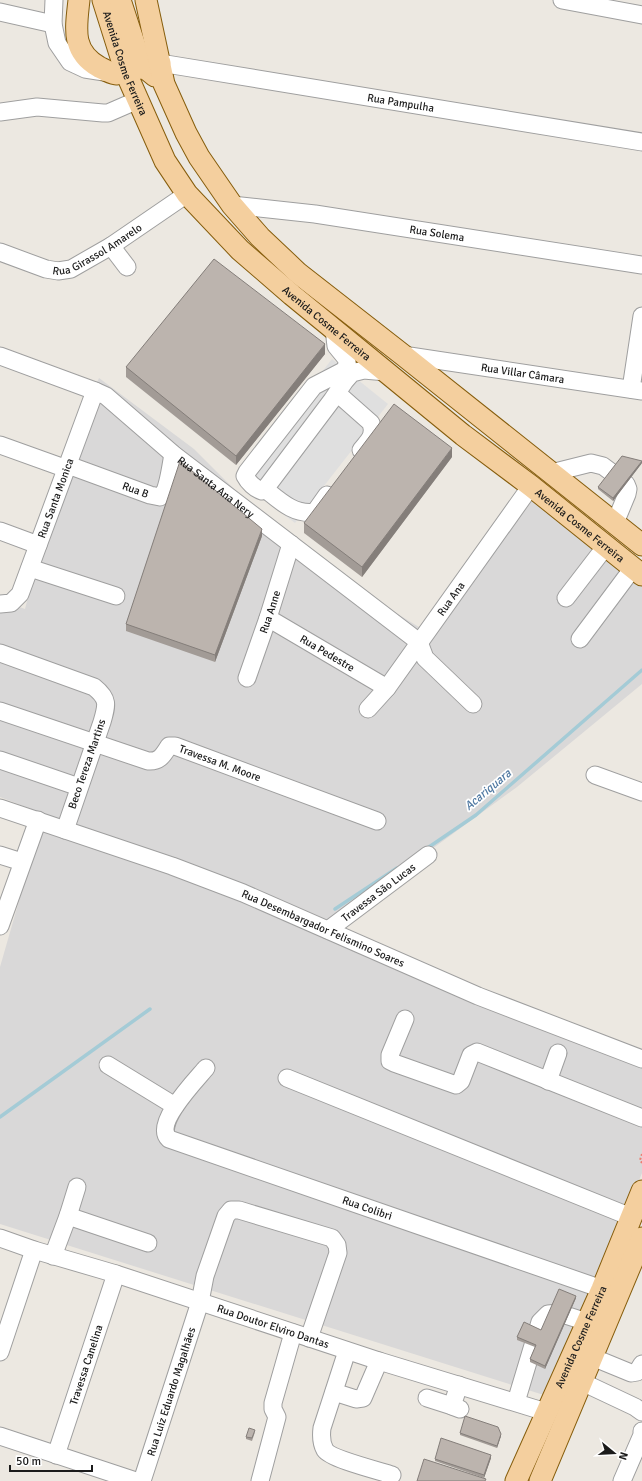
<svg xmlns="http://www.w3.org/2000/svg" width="642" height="1481" font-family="Signika,sans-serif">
  <rect width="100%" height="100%" fill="#ece8e1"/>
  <path fill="#d9d8d8" d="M99,378L194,449L299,554L432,635L532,501L642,585V684L517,787L347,911L341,923L345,936L642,1053V1173L598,1282L547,1396L0,1224V967L44,814L0,797V600L25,609L62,462Z"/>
  <path fill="#dfdfdf" d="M332,359L388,404L295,523L238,480Z"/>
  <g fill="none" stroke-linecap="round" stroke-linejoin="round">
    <path stroke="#a4cbd6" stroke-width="3.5" d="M426,849L476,815L642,670
      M335,909L397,868
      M0,1117L150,1009"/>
    <g stroke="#9f9f9f" stroke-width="19">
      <g id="minor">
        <path d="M54,0L53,24L57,43L70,62L85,69L104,72"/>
        <path d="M562,0L642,15"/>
        <path d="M0,12L53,24"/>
        <path id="s1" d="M160,63L642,142"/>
        <path d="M0,112L37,107L103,113H108L138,100"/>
        <path id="s2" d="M232,205L315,214L642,265"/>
        <path d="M111,246L127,267"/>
        <path id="s3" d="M0,252L46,269L58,271L71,269L111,246L187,194"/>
        <path d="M334,329L336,346L345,357L347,361V366L343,371L314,386L247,472L245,476C248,482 255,489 262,491L265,489L332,400L345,381L352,373L364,370L386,372"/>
        <path id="s4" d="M403,355L642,391"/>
        <path id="s5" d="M0,356L95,391L106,396L173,454L419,642"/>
        <path d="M631,389L642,316"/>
        <path d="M337,393L371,423C375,436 369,440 361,450"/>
        <path d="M0,445L67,469"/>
        <path id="s6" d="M68,465L150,495L160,497C168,492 171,464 173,454"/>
        <path d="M551,473L591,463L603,466L611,472"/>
        <path d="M265,489C280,501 294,515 315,512L327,495"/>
        <path d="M615,523L627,494L628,489L626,484"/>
        <path d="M0,531L38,545"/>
        <path d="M30,568L116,596"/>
        <path d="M566,598L606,546"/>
        <path id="s7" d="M0,604L11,603L20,594L95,391"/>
        <path id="s8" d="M268,618L387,688"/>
        <path d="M580,639L633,568"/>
        <path d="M419,642L425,658L473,704"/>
        <path d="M0,653L94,687C109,699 107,705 102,722L65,830"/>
        <path id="s9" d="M247,678L268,618L291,544"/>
        <path id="s10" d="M368,709L387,688L531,486"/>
        <path id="s11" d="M0,711L148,761C160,762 163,755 169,746H175L377,821"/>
        <path d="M0,760L79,787"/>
        <path d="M595,775L642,792"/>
        <path id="s12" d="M0,808L172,866L243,893L478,996L642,1059"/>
        <path d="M0,855L22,862"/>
        <path d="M0,926L38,820"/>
        <path id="s13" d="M328,930L428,855"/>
        <path d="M405,1019L390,1055V1061L394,1063L456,1085L461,1081L471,1055L477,1052L642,1118"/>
        <path d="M108,1065L175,1106"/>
        <path id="s14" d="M206,1068C196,1080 153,1124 169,1139L602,1289"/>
        <path d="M287,1078L631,1217"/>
        <path d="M548,1081L558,1053"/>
        <path d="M68,1216L148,1243"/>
        <path id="s15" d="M0,1238L34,1250L116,1274L379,1361L546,1412"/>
        <path d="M53,1256L68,1216L77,1187"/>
        <path d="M347,1351L322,1428C321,1436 321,1443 325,1450C331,1459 380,1471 392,1475"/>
        <path d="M0,1352L34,1250"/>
        <path d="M592,1357L631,1373L637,1372L642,1364"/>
        <path d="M582,1382L635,1407L642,1412"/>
        <path d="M459,1385L452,1406L460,1409"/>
        <path d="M334,1392L356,1399L363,1398L379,1361"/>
        <path d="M427,1398L452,1406"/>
        <path d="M516,1402L540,1322L548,1314L559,1313L587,1322"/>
        <path d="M0,1436L136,1481"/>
        <path id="s16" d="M56,1455L116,1274"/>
        <path id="s17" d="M142,1481L200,1302L205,1276L226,1216L231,1210H239L332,1238L337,1245L338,1253L309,1338"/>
        <path d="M260,1481L277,1417L273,1409V1403L293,1333"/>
        <path d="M622,1481L642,1435V1431"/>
      </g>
    </g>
    <g stroke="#865d0c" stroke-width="23">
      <g id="major">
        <path d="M79,0C76,28 71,51 99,67C105,70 110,73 116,74L160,63"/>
        <path id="s18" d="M103,0L126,73L165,161L187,194L240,250L292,295L463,435L531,486L642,575"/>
        <path d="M120,0L135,46L144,67L155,76"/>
        <path d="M146,0L164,84L186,133L199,157L232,205L260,237L298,273L403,355L642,545"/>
        <path id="s19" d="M516,1481L602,1289L642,1191"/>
        <path d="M540,1481L642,1238"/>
      </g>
    </g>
    <path stroke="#ee7d70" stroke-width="2" stroke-dasharray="2 2" stroke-linecap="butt" d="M642,1154L640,1160L642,1163"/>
    <use href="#minor" stroke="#fff" stroke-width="17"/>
    <use href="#major" stroke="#f4cf9e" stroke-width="21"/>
  </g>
  <path fill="#a29b96" d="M325,354L236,465L126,377V367Z
    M452,457L362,577L304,533V523Z
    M642,463L613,501L598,489V487Z
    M262,536L215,662L126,631V624Z
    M576,1298L545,1369L530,1362V1359L535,1347L517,1340V1337L541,1330Z
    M255,1432L252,1441L246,1439V1437Z
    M460,1433L501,1436L497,1448L460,1435Z
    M491,1458L484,1478L435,1461V1459Z"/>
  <path fill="#847e7a" d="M325,344V354L236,465V456Z
    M452,448V457L362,577V567Z
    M642,461V463L613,501V498Z
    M262,529V536L215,662V655Z
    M576,1296V1298L545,1369V1366Z
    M501,1434V1436L497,1448V1446Z
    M491,1455V1458L484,1478V1475Z"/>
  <path fill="#bcb4ae" stroke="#847e7a" d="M214,259L325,344L236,456L126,367Z
    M394,404L452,448L362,567L304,523Z
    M622,456L642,461L613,498L598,487Z
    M180,461L262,529L215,655L126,624Z
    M559,1289L576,1296L545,1366L530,1359L536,1345L517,1337L524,1322L541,1330Z
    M465,1416L498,1427L501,1434L497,1446L460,1433Z
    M249,1428L255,1430L252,1438L246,1437Z
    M441,1438L491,1455L484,1475L435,1459Z
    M424,1459L486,1479L485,1481H417Z"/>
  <g text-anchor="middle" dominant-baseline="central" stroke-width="3.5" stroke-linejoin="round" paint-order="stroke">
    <g font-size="11" fill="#1b1b1b" stroke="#fff">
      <text stroke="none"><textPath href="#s18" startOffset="67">Avenida Cosme Ferreira</textPath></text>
      <text stroke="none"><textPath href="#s1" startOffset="244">Rua Pampulha</textPath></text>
      <text stroke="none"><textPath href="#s2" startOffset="207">Rua Solema</textPath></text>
      <text stroke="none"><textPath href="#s3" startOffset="106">Rua Girassol Amarelo</textPath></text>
      <text stroke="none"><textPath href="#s18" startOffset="403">Avenida Cosme Ferreira</textPath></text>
      <text stroke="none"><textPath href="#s4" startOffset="121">Rua Villar Câmara</textPath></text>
      <text stroke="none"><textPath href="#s5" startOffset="256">Rua Santa Ana Nery</textPath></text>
      <text stroke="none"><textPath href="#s6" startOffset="72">Rua B</textPath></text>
      <text stroke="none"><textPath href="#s7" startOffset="126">Rua Santa Monica</textPath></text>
      <text stroke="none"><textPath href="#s18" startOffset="727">Avenida Cosme Ferreira</textPath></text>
      <text stroke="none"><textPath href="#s10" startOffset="138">Rua Ana</textPath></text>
      <text stroke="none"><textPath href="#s9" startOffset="70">Rua Anne</textPath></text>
      <text stroke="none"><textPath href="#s8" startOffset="69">Rua Pedestre</textPath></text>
      <text stroke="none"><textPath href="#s11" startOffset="238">Travessa M. Moore</textPath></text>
      <text transform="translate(87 764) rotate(-71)">Beco Tereza Martins</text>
      <text stroke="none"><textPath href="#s13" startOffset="63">Travessa São Lucas</textPath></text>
      <text stroke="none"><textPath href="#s12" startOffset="345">Rua Desembargador Felismino Soares</textPath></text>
      <text stroke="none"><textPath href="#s14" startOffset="295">Rua Colibri</textPath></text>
      <text stroke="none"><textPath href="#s15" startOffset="287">Rua Doutor Elviro Dantas</textPath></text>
      <text stroke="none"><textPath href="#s19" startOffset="158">Avenida Cosme Ferreira</textPath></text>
      <text stroke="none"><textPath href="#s16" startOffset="95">Travessa Canelina</textPath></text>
      <text stroke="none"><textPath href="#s17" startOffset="94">Rua Luiz Eduardo Magalhães</textPath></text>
    </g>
    <g font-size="12" font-style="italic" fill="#5079a2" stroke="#fff">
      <text transform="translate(488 790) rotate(-40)">Acariquara</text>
    </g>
  </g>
  <g transform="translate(614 1453) rotate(108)" stroke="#ffffff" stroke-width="3" paint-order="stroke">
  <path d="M0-3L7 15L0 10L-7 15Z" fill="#1b1b1b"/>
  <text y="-6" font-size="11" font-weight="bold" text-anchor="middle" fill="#1b1b1b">N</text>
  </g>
  <path d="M10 1465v6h82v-6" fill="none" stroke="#1b1b1b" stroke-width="2"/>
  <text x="16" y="1465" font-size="12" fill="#1b1b1b" stroke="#ffffff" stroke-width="3" paint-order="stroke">50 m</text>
</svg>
